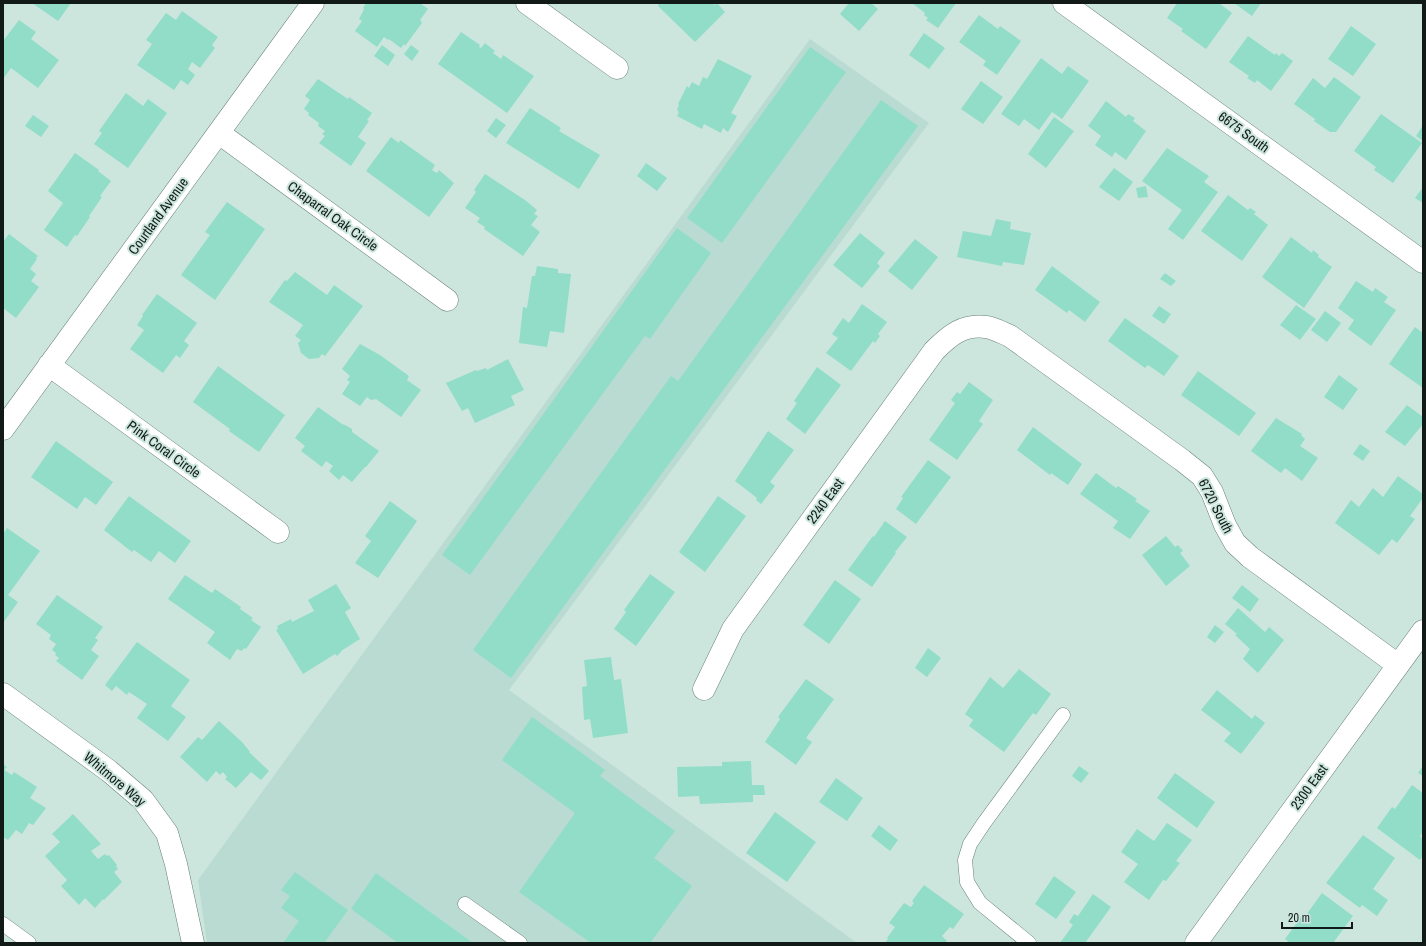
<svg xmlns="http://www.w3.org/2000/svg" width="1426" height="946" font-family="'Archivo Narrow',sans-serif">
  <rect width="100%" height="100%" fill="#cce6de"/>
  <path fill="#badbd1" d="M810,39L929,123L509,690L857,943H207L198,880Z"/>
  <path fill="#91ddc7" d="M32,3H71L58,21Z
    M366,3H420L428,9L420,20L422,23L405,46L404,44L401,48L389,39L388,40L384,37L377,47L355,31L362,21L359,19L364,9L363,8Z
    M659,3H712L715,5L717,3L725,12L695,42L658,6Z
    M849,3H871L878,9L859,31L840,14Z
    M912,3H956L938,28L926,20L928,18L924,15L925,13Z
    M1177,3H1219L1232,13L1206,49L1181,31L1183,29L1167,18Z
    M1234,3H1261L1252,16Z
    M182,11L218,37L212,45L215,48L200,68L192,62L188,69L195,75L188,85L181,80L174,90L137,65L152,44L146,40L166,13L176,20Z
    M979,15L998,29L1000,26L1021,41L997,75L983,65L986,61L959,42Z
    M19,20L36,32L31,39L59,60L38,88L11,68L3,79V41Z
    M1351,26L1376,44L1353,76L1328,59Z
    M461,32L480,45L479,47L481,48L485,43L495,51L493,53L501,59L503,55L534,76L507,113L438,64Z
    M924,33L945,48L929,69L909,55Z
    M1248,36L1275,55L1276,53L1279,56L1282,53L1293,61L1271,91L1257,80L1255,83L1247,78L1249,76L1229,62Z
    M382,45L395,55L388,66L374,56Z
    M411,45L419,51L412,61L404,54Z
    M810,47L846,72L722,243L687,218Z
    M1041,58L1062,74L1068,66L1089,81L1062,119L1052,112L1039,130L1024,119L1019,126L1001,114Z
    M718,59L752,76L731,113L737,116L728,132L723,128L721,133L704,124L702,129L677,116L679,112L677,110L679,105L678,104L687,86L689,88L692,82L699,86L703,77L707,79Z
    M1334,77L1361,97L1336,132H1330L1314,121L1315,119L1294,104L1313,78L1325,88Z
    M318,79L348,99L349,97L372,113L367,120L369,121L358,137L366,143L351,166L319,143L325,136L322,134L325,131L318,126L319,123L308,115L309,113L304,109L310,100L305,96Z
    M981,81L1003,97L983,124L961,109Z
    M126,93L143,106L148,99L167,113L128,168L94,144L102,133L99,131Z
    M881,100L918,126L511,678L473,650L671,376L678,381Z
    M1106,101L1126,117L1128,114L1135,118L1133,121L1146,131L1126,160L1115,152L1112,157L1095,145L1101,136L1088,126Z
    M530,108L561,128L559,131L600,155L579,189L506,143Z
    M1381,114L1422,143L1393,183L1374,170L1376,167L1354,151Z
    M33,115L49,126L41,137L25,126Z
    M1054,117L1074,131L1046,168L1028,154Z
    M496,118L506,125L496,138L487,131Z
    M1423,125V141L1416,136Z
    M391,137L399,143L400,140L435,165L432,170L437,173L439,170L454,183L429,217L366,171Z
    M1167,148L1209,176L1204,182L1218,192L1183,240L1168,229L1182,210L1142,181Z
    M75,153L99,170L98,171L111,181L100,196L102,197L89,216L90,217L77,236L75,235L67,247L44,230L63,203L48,191Z
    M646,163L667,178L657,191L637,176Z
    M1114,168L1133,182L1119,201L1099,187Z
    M485,174L525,200L537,210L534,214L538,216L531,225L540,232L523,256L484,229L485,227L477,222L480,218L465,208L476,192L474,190Z
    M1146,186L1148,197L1138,198L1136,188Z
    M1423,187V203L1415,198Z
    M1228,195L1248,210L1250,208L1256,212L1254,214L1268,225L1242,261L1201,231Z
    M227,202L265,229L215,300L181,275L210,235L205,232Z
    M996,219L1011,222L1010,229L1031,233L1024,265L1003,262L1002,266L957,257L963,231L991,236Z
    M677,228L711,253L650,339L645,336L470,575L442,555Z
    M860,233L885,253L877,263L880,266L862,288L833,265Z
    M9,234L38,256L36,258L37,259L30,269L36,274L31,281L39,287L16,318L3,308V242Z
    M1291,237L1312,253L1313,250L1319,255L1318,257L1332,267L1304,308L1262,277Z
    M915,239L938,257L912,290L888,271Z
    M537,266L558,269V273L571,274L564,333L550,331L547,347L519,343L523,307L527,308L532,276H535Z
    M1052,266L1100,302L1085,322L1069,310L1067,313L1035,290Z
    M295,272L327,295L334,285L363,306L325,356L322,354L319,358L309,359L301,353L298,343L301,340L295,336L303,325L269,302L285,280L287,281Z
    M1165,273L1176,281L1171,286L1160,279Z
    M1356,281L1373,292L1375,288L1388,297L1384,302L1396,310L1371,346L1348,329L1354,320L1338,308Z
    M157,294L197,323L184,341L189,345L180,358L176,355L163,373L130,349L144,330L137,325L143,316L142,315Z
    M862,304L887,322L878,334L880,336L875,343L873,341L851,371L826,353L838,338L832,334L843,318L849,323Z
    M1296,305L1316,319L1300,340L1280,325Z
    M1159,306L1171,314L1164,324L1152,316Z
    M1325,311L1341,323L1327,342L1311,330Z
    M1125,318L1179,356L1164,376L1148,365L1145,368L1108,341Z
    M1415,327L1423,333V388L1389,364Z
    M360,344L380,355L409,376L407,380L421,390L401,417L376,399L371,400L367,397L360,406L342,394L350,382L347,380L350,376L342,369Z
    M508,359L524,390L511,396L515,405L475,423L468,408L462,411L446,383L476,370L477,371L486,368L487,370Z
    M218,366L285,415L259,452L229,431L230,429L193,402Z
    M817,367L841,385L805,434L786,419L797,403L794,401Z
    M1198,371L1256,413L1239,436L1181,395Z
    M1339,375L1358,389L1343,410L1324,397Z
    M969,382L993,400L979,421L983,424L957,460L929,440L955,403L951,400L957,392L960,394Z
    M1407,405L1423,417V424L1405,446L1385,432Z
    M318,407L342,424L345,425L352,429V432L379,451L366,467H365L352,482L343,475L339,480L329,471L333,466L326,461L322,467L301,451L305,446L295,438Z
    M1276,418L1302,434L1301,435L1305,439L1300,446L1318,458L1302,481L1285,468L1281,473L1251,451Z
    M1033,427L1082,464L1068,485L1051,473L1050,475L1017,450Z
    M768,431L794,450L770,482L775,486L761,504L756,500L757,498L735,481Z
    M56,441L113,482L96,505L85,497L77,509L31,477Z
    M1360,444L1370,451L1363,461L1353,454Z
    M928,460L951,477L916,524L896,509L903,498L901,497Z
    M1096,473L1116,488L1118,486L1137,499L1135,501L1150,511L1130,539L1113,528L1118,521L1080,494Z
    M1398,476L1423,494V498L1410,516L1415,519L1397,543L1392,539L1379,555L1335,523L1351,500L1359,507L1373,488L1383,497Z
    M129,496L191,541L175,563L159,551L151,562L134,550L132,552L104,530Z
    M718,496L746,516L705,572L679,552Z
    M390,501L417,521L378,578L355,563L371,541L365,536Z
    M885,521L907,537L895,552L896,553L872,587L848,570L873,536L874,537Z
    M7,528L40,551L8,595L18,602L3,623V534Z
    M1166,536L1175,547L1178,545L1183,551L1180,553L1190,566L1166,586L1142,555Z
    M650,574L675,592L636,646L614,629L626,612L624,610Z
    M185,575L212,593L215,589L241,607L240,609L253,618L251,620L261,627L246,649L244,648L242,651L237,649L230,660L207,643L215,632L168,599Z
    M835,580L861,599L829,644L803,625Z
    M336,584L351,608L345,612L360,639L341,651V652L337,656L335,654L303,674L276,630L278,629L277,626L291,619L292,622L314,611L308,600Z
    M1242,585L1259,599L1250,612L1232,598Z
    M57,595L103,627L95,638L98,640L91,650L99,656L82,680L56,661L59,658L55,655L56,653L52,650L56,644L49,639L51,635L36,624Z
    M1238,608L1265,632L1269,627L1284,640L1258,673L1243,659L1250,649L1235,635L1237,634L1225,624Z
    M1215,625L1224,632L1215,643L1207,637Z
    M137,642L190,680L171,706L186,717L168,741L137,718L147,704L129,692L127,695L116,686L112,691L105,685Z
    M928,648L941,658L927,677L915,668Z
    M611,657L614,680L621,679L628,733L593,738L590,719L584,720L582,687L587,686L584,660Z
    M1019,669L1051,694L1036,715L1033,713L1004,752L969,726L973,720L965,714L990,677L1003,688Z
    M806,679L834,699L806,738L812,742L796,765L765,742L780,719L778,717Z
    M1217,690L1252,719L1255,715L1265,723L1241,754L1224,741L1231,733L1201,710Z
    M532,717L605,770L600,776L675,831L654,858L692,886L650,943H591L519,892L575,813L502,760Z
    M219,721L242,742L250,752H249L269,771L261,780L251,772L236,788L225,779L227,777L223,772L220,775L216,771L207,782L180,757L198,737L202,740Z
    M751,761L752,785H764L765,795H753V802L700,804L699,796L678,797L677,767L722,766V762Z
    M3,764L7,767L4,770L12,775L14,772L37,787L30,798L46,808L33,825L29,823L22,834L16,830L8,840L3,837Z
    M1079,766L1089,773L1081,783L1072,776Z
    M1423,766V776L1418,773Z
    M1175,773L1215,802L1197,828L1157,798Z
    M836,778L863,798L847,821L819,802Z
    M1412,785L1423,793V832L1420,836L1423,839V855L1420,860L1377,828L1392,807L1395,809Z
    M775,812L816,842L787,882L746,853Z
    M73,814L101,844L91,851L98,859L105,854L107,856L109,855L117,865L116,866L118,869L114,872L122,882L104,900L103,899L95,908L85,898L79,905L61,886L67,880L45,856L60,842L52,834Z
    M1167,823L1192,840L1176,861L1180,863L1166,881L1163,880L1149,900L1124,882L1138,864L1121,852L1137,829L1154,841Z
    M879,825L898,840L890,851L871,836Z
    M1363,835L1395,858L1373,889L1388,900L1377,916L1362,905L1360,908L1326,883Z
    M295,872L348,910L324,943H283L299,921L281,908L290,896L281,890Z
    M376,873L473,943H398L351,909Z
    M1054,876L1076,892L1056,919L1035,904Z
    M924,885L964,914L953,929L950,927L942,936L947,941L945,943H885L888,939L887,938L895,927L889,923L904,903L911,907L914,903L912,901Z
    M1322,893L1353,916L1333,943H1290L1285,939L1304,913L1306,915Z
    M1093,894L1111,907L1085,943H1060L1073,925L1069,922L1074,914L1078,916Z"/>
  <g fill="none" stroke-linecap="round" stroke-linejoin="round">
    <g stroke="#698079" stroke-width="15">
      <path id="lane" d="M465,904L520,943
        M3,924L29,943
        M1029,943L980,903L967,882L965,860L970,844L984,823L1063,715"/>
    </g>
    <g stroke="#698079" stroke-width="23">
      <path id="street" d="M527,3L617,68
        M1064,3L1423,262
        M219,133L447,300
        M49,365L278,532
        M3,429L313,3
        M704,689L733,629L934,351C950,335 963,324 986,327C994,328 1003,333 1010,336L1182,460L1202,476L1212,492L1225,525L1235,543L1250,557L1398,665
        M3,694L109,771L143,800L167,833L176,864L193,943"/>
    </g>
    <g stroke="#698079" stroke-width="23">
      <path id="secondary" d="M1196,943L1423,631"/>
    </g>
    <use href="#lane" stroke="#fff" stroke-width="14"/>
    <use href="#street" stroke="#fff" stroke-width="22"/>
    <use href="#secondary" stroke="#fff" stroke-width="22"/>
  </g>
  <g text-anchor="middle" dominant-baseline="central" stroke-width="4" stroke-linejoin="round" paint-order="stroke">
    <g font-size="14" fill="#111a17" stroke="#cce6de">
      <text transform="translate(1244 132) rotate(36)">6675 South</text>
      <text transform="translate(158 216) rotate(-54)">Courtland Avenue</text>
      <text transform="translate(333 216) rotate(36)">Chaparral Oak Circle</text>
      <text transform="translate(164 449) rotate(36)">Pink Coral Circle</text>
      <text transform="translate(825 501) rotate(-54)">2240 East</text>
      <text transform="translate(1216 506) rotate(63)">6720 South</text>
      <text transform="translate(115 779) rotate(40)">Whitmore Way</text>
      <text transform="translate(1309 787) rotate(-54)">2300 East</text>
    </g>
  </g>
  <rect width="1426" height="946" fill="none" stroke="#111a17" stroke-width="8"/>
  <path d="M1282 922v6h70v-6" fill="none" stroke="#111a17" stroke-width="2"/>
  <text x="1288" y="922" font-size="12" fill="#111a17" stroke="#cce6de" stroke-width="3" paint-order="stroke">20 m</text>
</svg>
